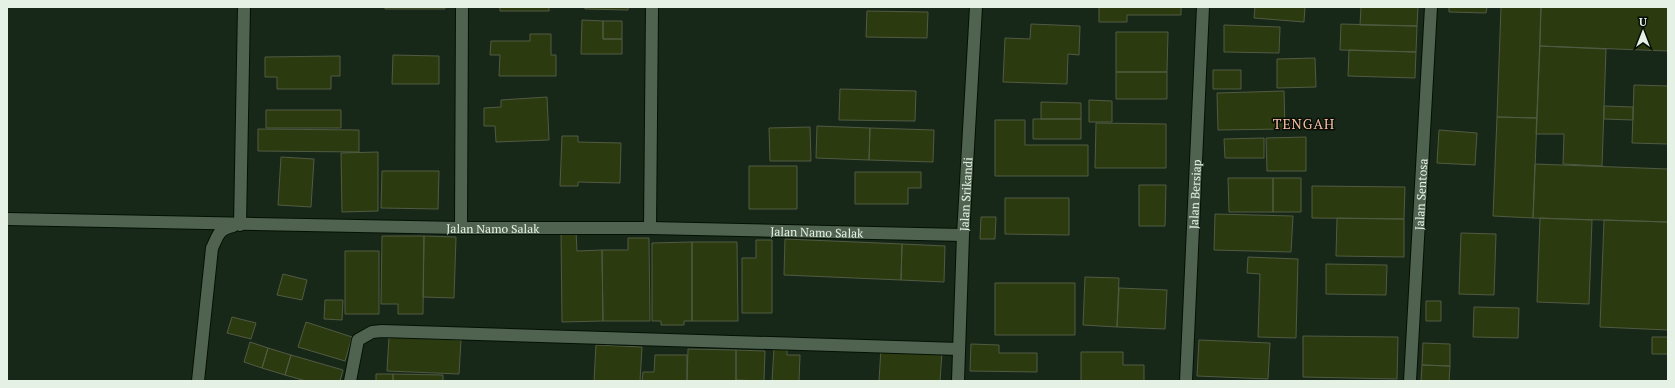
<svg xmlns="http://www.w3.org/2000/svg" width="1675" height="388" font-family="'PT Serif',serif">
  <rect width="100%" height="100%" fill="#182818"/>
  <path fill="#2c3b0f" stroke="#515a43" d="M385,7H445V9H385Z
    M500,7H549V11H500Z
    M585,7H628V10L585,9Z
    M1099,7H1181V15H1127V22H1099Z
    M1255,7H1305L1304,22L1254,18Z
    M1361,7H1418L1417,26L1360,25Z
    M1449,7H1487L1486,13L1449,12Z
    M1501,7H1541L1537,118L1497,117Z
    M1541,7H1668V51L1540,46Z
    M867,11L928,12L927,38L866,37Z
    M582,20L603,21V39H622V54H581Z
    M603,21H622V39H603Z
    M1031,24L1080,26L1079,55L1068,54L1067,84L1003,82L1005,38L1030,39Z
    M1341,24L1417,26L1416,52L1340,50Z
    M1224,25L1280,27L1279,53L1224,52Z
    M1116,32H1168L1167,72H1116Z
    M530,34H551V55H556V76H499L500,55H490L491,41H530Z
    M1540,46L1606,49L1602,166L1563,164L1564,134H1536Z
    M1349,50L1416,52L1415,78L1348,76Z
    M393,55L439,56V84H392Z
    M340,56V76H331V89H277V77H265V57Z
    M1315,58L1316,87L1277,88V59Z
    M1213,70H1241V89H1213Z
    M1116,72H1167V99H1116Z
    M1634,85L1668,86V144L1632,143Z
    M840,89L916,91L915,121L839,120Z
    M1284,91L1285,129L1218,130L1217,93Z
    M547,97L549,140L496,142L495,126H484V108L501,107V100Z
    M1089,100L1112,101V122H1089Z
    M1041,102L1081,103V119H1041Z
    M1604,106L1633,107V120L1604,119Z
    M266,110H341V128H266Z
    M1497,117L1537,118L1533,218L1493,216Z
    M1033,119H1081V139H1033Z
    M995,120H1025V145H1088V176H995Z
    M1096,123L1166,124V168H1095Z
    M817,126L870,128L869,160L816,158Z
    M810,127L811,161H770L769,128Z
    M870,128L934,130L933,162L869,160Z
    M258,129L359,130V152L258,151Z
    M1439,130L1477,133L1475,165L1437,163Z
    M562,136H578V142L621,143L620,183L578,182V186H560Z
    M1306,137V171H1267L1266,138Z
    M1264,138V158H1225L1224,139Z
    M378,152V211L342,212L341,153Z
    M281,157L314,159L311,207L278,205Z
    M1535,164L1668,169V222L1533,218Z
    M749,166H797V209H749Z
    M382,171H439L438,209L381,208Z
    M855,172H921V188H908V204H855Z
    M1228,178H1273V212H1229Z
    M1273,178H1301V212H1273Z
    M1139,185H1166L1165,226H1139Z
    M1312,186L1405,187L1404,219L1312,218Z
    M1005,198H1069V235L1005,234Z
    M1215,214L1293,216L1291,252L1214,250Z
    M981,217H996L995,239H980Z
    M1337,218L1404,219V257L1336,256Z
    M1540,218L1592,220L1589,304L1537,302Z
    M1604,220L1668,222V330L1600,327Z
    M576,231L577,251L602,250L603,321L562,322L561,232Z
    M1461,233L1496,234L1494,295L1459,294Z
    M382,236H424L423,314H398V304H381Z
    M424,236L456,237L454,298L423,297Z
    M628,238H649L650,321H603L602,250H628Z
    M785,239L902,244L901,280L784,275Z
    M756,240H772V313H742V258H756Z
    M692,242H737L738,321H692Z
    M692,242V321H684V325H661V321H652V243Z
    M902,244L945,246L944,282L901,280Z
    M345,251H379V314H345Z
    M1248,257L1298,259L1296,338L1258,337L1260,274L1247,273Z
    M1326,264L1387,265L1386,295L1326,294Z
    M283,274L307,280L302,300L277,295Z
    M1085,277L1119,278L1117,327L1083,325Z
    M995,283H1075V335H995Z
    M1119,288L1167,290L1165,329L1117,327Z
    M325,300H343L342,320L324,319Z
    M1426,301H1441V321H1426Z
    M1474,307L1519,308L1518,338L1473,337Z
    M232,317L256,323L251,339L227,333Z
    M306,322L352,337L345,361L298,347Z
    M1303,336L1398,337L1397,379L1303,377Z
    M389,337L461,340L459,374L387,371Z
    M1652,337H1668V354H1652Z
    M1199,340L1270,343L1268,379L1197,376Z
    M250,342L268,348L262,368L244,362Z
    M1423,343L1450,344V366L1422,365Z
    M971,344L999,345V353H1037V372L970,371Z
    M596,345L642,347L640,381H594Z
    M268,348L291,355L285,375L262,368Z
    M774,348L787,349V355H800L799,381H772Z
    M881,348L942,352L940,381H879Z
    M688,349L736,350V381H687Z
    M736,350L765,351L764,381L736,380Z
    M1081,352H1123V365H1144V381H1081Z
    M291,355L343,370L340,381H306L285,375Z
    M655,355H687V381H642L643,372H654Z
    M1422,365L1450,366L1449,381H1421Z
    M376,374H393V381H376Z
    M393,374L443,375V381H393Z"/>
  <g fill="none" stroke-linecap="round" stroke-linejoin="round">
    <g stroke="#031104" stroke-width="14">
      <g id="minor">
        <path id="s1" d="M7,219L461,228H650L963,235"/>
        <path d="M240,225L244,7"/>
        <path d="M461,228L462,7"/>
        <path d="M650,228L652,7"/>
        <path d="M198,381L212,248C218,236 218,229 233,226"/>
        <path d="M350,381L358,340L372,332L382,331L959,349"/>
        <path id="s2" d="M958,381L963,235L976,7"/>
        <path id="s3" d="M1186,381L1203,7"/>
        <path id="s4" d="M1410,381L1431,7"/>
      </g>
    </g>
    <use href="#minor" stroke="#506351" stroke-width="12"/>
  </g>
  <g text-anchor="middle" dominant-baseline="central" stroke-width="3" stroke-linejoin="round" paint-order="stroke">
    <g font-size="12" fill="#e6f1e6" stroke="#080f08">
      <text stroke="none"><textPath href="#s2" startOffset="187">Jalan Srikandi</textPath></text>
      <text stroke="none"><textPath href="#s3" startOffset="187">Jalan Bersiap</textPath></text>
      <text stroke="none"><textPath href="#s4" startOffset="187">Jalan Sentosa</textPath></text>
      <text stroke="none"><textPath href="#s1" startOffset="486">Jalan Namo Salak</textPath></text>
      <text stroke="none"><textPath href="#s1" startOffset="810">Jalan Namo Salak</textPath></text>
    </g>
    <g font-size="14" letter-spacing="1" fill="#fabca2" stroke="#080f08">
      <text x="1304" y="123">TENGAH</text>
    </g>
  </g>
  <rect width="1675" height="388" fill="none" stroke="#e6f1e6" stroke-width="16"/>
  <g transform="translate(1643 32)" stroke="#080f08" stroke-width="3" paint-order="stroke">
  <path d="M0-3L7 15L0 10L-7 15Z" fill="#e6f1e6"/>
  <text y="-6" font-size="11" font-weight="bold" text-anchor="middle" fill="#e6f1e6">U</text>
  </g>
</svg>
